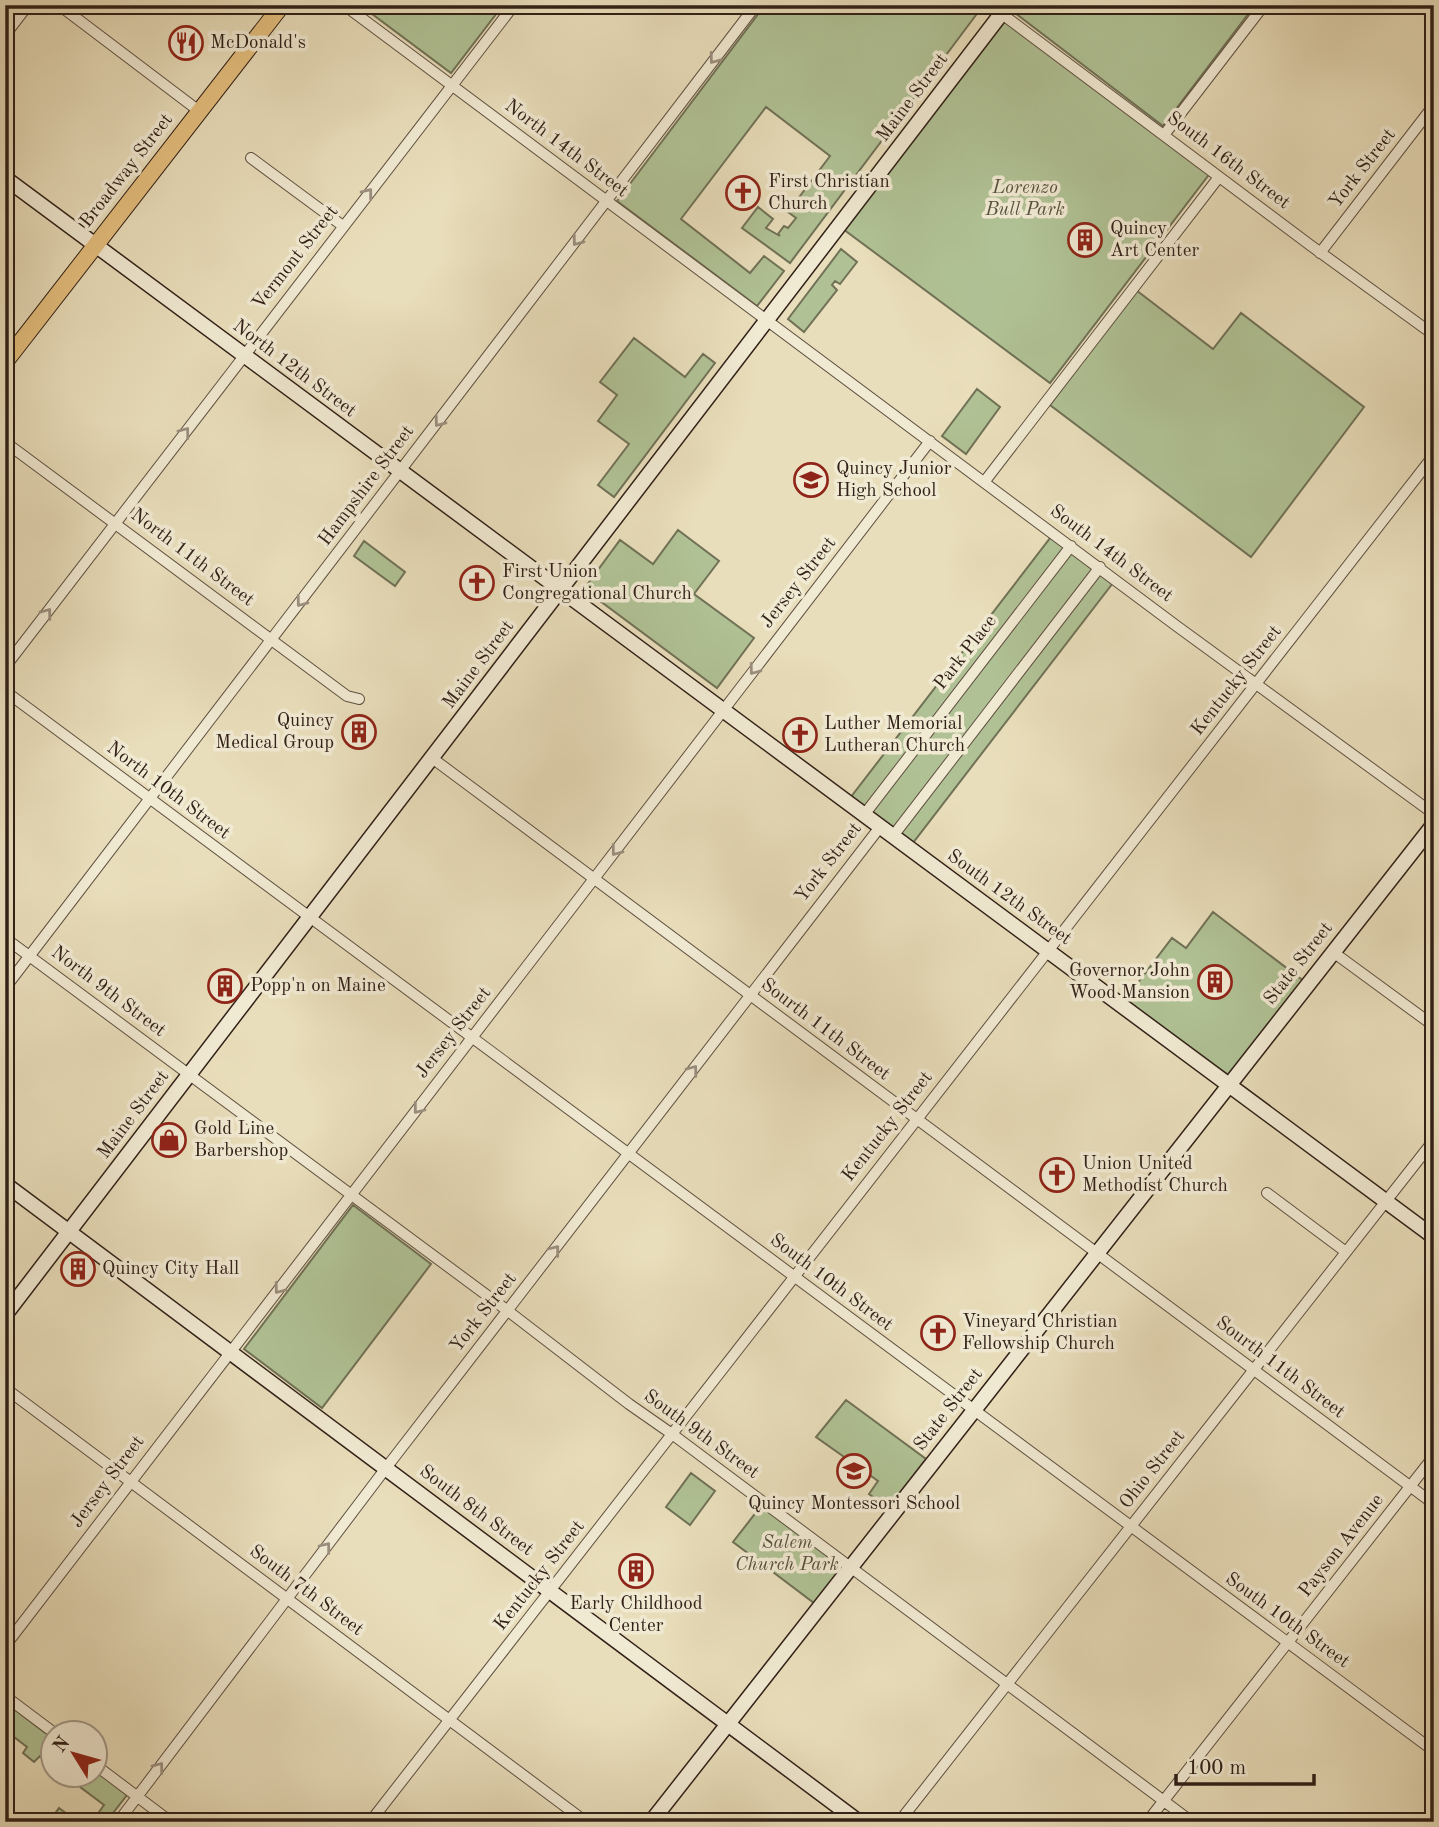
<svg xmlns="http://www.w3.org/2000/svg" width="1439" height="1827" font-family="'Old Standard TT',serif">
  <rect width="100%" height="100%" fill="#e9debb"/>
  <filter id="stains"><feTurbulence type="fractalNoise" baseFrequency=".00286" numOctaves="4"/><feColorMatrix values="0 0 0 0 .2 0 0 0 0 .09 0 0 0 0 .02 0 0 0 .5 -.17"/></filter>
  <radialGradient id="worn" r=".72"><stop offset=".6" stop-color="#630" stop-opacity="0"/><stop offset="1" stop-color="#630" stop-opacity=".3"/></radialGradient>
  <path fill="#b0c295" stroke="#707156" stroke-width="2" d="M360,5H503L451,73Z
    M765,5H979L982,7L790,263L742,228L758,207L773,219L766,228L780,236L778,234L784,226L788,228L796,218L788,212L830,156L766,107L681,219L750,273L764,256L784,271L757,306L617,201Z
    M1021,5H1255L1163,126L1015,13Z
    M1001,13L1211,172L1050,383L839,226Z
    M841,249L857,262L840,284L835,281L832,285L837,290L804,332L788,319Z
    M1136,290L1213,349L1241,313L1364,407L1251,557L1050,405Z
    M634,338L685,377L703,354L715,363L614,497L598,485L629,444L598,421L617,395L600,382Z
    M977,389L1000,407L966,454L942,436Z
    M678,530L719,561L694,594L754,638L717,688L584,589L620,540L653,564Z
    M1054,533L1116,579L909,848L847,802Z
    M364,541L405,572L395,586L354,556Z
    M1213,912L1305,982L1229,1082L1124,1001L1172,938L1186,948Z
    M353,1205L431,1264L322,1408L244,1349Z
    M846,1400L926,1459L888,1508L869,1494L878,1481L816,1437Z
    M691,1473L715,1491L690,1525L666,1507Z
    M761,1506L842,1567L814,1603L733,1542Z
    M5,1702L52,1738V1765L40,1756L34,1762L23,1753L27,1747L5,1730Z
    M95,1770L127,1795L106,1822H92L104,1805L64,1775L94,1774Z
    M59,1808L78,1822H49Z"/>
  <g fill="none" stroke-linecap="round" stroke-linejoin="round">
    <g stroke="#5f5041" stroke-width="12">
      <path id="street" d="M59,5L199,111
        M344,5L1178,627L1434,814
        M990,5L1310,245L1434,335
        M5,35L28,5
        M1164,135L1264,5
        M251,158L343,226
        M1320,253L1434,105
        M5,442L347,696L359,699
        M985,481L1219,177
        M5,667L514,5
        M5,691L1434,1751
        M432,758L1434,1504
        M864,815L1071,546
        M893,836L1100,567
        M5,938L508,1311L629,1404L672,1434L1192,1822
        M1333,952L1434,1026
        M5,988L756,5
        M1267,1193L1346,1252
        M5,1388L586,1822
        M5,1646L930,441
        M5,1696L53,1732
        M94,1764L171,1822
        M118,1822L386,1468L880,827
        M370,1822L1434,455
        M899,1822L1434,1140
        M1147,1822L1434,1456
        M1431,1822L1434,1818"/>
    </g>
    <g stroke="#312018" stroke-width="17">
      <path id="secondary" d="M5,178L1434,1237
        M5,1184L859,1822
        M5,1315L1008,5
        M651,1822L1434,824"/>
    </g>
    <g stroke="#312018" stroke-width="18">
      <path id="primary" d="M5,362L282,5"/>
    </g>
    <use href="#street" stroke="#f1ead3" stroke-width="10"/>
    <use href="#secondary" stroke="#f1ead3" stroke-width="14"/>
    <use href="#primary" stroke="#e4bf7e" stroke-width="16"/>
  </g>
  <defs><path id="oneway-chevron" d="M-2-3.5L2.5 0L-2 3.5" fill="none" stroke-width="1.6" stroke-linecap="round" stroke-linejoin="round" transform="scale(1.75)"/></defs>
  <g stroke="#9b8f7f">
    <use href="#oneway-chevron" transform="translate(714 59) rotate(127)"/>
    <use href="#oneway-chevron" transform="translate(368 193) rotate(-52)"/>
    <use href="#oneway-chevron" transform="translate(577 241) rotate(127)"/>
    <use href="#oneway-chevron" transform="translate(439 422) rotate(127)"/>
    <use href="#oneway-chevron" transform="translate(185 432) rotate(-53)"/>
    <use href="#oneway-chevron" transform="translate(301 602) rotate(127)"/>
    <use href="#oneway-chevron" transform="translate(47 613) rotate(-53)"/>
    <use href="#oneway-chevron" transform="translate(754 670) rotate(127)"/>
    <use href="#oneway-chevron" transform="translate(616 851) rotate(127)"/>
    <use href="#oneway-chevron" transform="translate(693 1070) rotate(-53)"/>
    <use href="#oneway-chevron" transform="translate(418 1109) rotate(128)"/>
    <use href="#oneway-chevron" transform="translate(555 1250) rotate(-52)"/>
    <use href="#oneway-chevron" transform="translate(279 1289) rotate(127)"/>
    <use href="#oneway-chevron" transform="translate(326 1547) rotate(-52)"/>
    <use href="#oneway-chevron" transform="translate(159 1767) rotate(-53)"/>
  </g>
  <defs>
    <g id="restaurant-ring" transform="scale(1.75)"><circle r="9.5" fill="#f1ead3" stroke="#8f2418" stroke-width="1.5"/><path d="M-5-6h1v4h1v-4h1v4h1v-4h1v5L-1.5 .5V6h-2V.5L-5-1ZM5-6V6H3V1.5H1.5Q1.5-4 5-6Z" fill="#8f2418"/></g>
    <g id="church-ring" transform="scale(1.75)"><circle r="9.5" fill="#f1ead3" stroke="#8f2418" stroke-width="1.5"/><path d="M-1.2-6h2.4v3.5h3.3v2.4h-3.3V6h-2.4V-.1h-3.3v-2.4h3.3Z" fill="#8f2418"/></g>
    <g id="building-ring" transform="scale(1.75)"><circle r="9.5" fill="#f1ead3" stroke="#8f2418" stroke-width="1.5"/><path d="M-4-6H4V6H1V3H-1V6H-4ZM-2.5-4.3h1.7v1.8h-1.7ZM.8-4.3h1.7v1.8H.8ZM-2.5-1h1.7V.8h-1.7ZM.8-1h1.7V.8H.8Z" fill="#8f2418"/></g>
    <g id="school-ring" transform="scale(1.75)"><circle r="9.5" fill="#f1ead3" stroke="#8f2418" stroke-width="1.5"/><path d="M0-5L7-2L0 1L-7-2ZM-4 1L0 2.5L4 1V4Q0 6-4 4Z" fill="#8f2418"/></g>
    <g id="shop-ring" transform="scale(1.75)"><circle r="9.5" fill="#f1ead3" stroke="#8f2418" stroke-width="1.5"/><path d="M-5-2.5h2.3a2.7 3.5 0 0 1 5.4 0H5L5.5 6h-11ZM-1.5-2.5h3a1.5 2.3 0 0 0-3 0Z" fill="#8f2418"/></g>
  </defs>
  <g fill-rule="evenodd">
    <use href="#restaurant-ring" x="186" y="43"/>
    <use href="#church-ring" x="743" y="193"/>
    <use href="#building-ring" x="1085" y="240"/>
    <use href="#school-ring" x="811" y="480"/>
    <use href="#church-ring" x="477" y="583"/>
    <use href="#building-ring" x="359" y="732"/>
    <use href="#church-ring" x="800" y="735"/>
    <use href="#building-ring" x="1215" y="982"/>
    <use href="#building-ring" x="225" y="986"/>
    <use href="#shop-ring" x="169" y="1140"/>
    <use href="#church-ring" x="1057" y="1175"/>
    <use href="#building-ring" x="78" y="1269"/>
    <use href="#church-ring" x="938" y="1333"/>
    <use href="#school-ring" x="854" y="1471"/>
    <use href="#building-ring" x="636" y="1571"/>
  </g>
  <g text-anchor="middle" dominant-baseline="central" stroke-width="7" stroke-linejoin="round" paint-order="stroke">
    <g font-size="19" fill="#312018" stroke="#f1ead3" text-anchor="start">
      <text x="210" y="43">McDonald's</text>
      <text x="768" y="182">First Christian<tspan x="768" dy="22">Church</tspan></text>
      <text x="1110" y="229">Quincy<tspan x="1110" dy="22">Art Center</tspan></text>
      <text x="836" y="469">Quincy Junior<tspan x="836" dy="22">High School</tspan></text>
      <text x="502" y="572">First Union<tspan x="502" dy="22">Congregational Church</tspan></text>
      <text x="334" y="721" text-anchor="end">Quincy<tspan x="334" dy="22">Medical Group</tspan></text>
      <text x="824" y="724">Luther Memorial<tspan x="824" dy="22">Lutheran Church</tspan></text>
      <text x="1190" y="971" text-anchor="end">Governor John<tspan x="1190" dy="22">Wood Mansion</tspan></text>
      <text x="250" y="986">Popp'n on Maine</text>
      <text x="194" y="1129">Gold Line<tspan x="194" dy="22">Barbershop</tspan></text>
      <text x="1082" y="1164">Union United<tspan x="1082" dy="22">Methodist Church</tspan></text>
      <text x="102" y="1269">Quincy City Hall</text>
      <text x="962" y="1322">Vineyard Christian<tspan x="962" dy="22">Fellowship Church</tspan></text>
      <text x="854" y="1504" text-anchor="middle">Quincy Montessori School</text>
      <text x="636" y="1604" text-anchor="middle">Early Childhood<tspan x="636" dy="22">Center</tspan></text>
    </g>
    <g font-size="19" fill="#312018" stroke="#f1ead3">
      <text transform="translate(913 98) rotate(-53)">Maine Street</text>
      <text transform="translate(566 149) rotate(37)">North 14th Street</text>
      <text transform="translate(1228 161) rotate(37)">South 16th Street</text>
      <text transform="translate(1363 169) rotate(-52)">York Street</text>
      <text transform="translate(127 171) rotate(-52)">Broadway Street</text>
      <text transform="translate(296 258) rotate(-52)">Vermont Street</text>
      <text transform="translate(294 369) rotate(37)">North 12th Street</text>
      <text transform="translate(367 486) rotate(-53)">Hampshire Street</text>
      <text transform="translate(1111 554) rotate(37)">South 14th Street</text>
      <text transform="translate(192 558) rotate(37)">North 11th Street</text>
      <text transform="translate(799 583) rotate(-52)">Jersey Street</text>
      <text transform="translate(966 653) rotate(-52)">Park Place</text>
      <text transform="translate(479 665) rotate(-53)">Maine Street</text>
      <text transform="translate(1237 681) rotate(-52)">Kentucky Street</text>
      <text transform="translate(168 791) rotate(37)">North 10th Street</text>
      <text transform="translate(829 863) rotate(-52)">York Street</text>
      <text transform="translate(1009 898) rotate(36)">South 12th Street</text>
      <text transform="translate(1299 964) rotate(-52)">State Street</text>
      <text transform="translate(108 992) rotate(37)">North 9th Street</text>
      <text transform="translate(825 1030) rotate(37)">Sourth 11th Street</text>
      <text transform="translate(454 1033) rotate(-52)">Jersey Street</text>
      <text transform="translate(134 1115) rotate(-53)">Maine Street</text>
      <text transform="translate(888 1127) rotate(-52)">Kentucky Street</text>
      <text transform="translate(831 1283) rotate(37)">South 10th Street</text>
      <text transform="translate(484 1313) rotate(-52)">York Street</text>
      <text transform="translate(1280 1368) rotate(37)">Sourth 11th Street</text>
      <text transform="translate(949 1410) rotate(-52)">State Street</text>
      <text transform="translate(701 1435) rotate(36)">South 9th Street</text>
      <text transform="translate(1153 1470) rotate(-52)">Ohio Street</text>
      <text transform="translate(108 1482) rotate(-53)">Jersey Street</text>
      <text transform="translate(476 1511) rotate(37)">South 8th Street</text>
      <text transform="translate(1342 1546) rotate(-52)">Payson Avenue</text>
      <text transform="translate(540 1576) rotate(-52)">Kentucky Street</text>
      <text transform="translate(306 1591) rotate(37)">South 7th Street</text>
      <text transform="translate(1287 1621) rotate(36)">South 10th Street</text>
    </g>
    <g font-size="19" font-style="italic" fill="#57513e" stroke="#f1ead3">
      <text x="1025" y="188">Lorenzo<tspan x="1025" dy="22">Bull Park</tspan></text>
      <text x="787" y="1543">Salem<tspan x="787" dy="22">Church Park</tspan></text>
    </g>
  </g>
  <rect width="1439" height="1827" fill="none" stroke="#e9debb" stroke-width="28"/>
  <rect x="7" y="7" width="1425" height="1813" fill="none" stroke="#312018" stroke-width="3.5"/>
  <rect x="14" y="14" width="1411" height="1799" fill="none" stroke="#312018" stroke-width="2"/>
  <g transform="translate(74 1754) rotate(307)"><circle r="33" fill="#f1ead3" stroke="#a49988" stroke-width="2"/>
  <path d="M0-5L12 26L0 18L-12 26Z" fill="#8f2418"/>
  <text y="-10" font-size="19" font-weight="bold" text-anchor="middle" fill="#312018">N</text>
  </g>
  <path d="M1176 1774v10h138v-10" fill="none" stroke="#312018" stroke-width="3.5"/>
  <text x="1187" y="1774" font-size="21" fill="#312018" stroke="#f1ead3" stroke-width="5" paint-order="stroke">100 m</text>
  <rect width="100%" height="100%" filter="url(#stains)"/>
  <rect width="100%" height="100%" fill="url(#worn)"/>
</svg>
